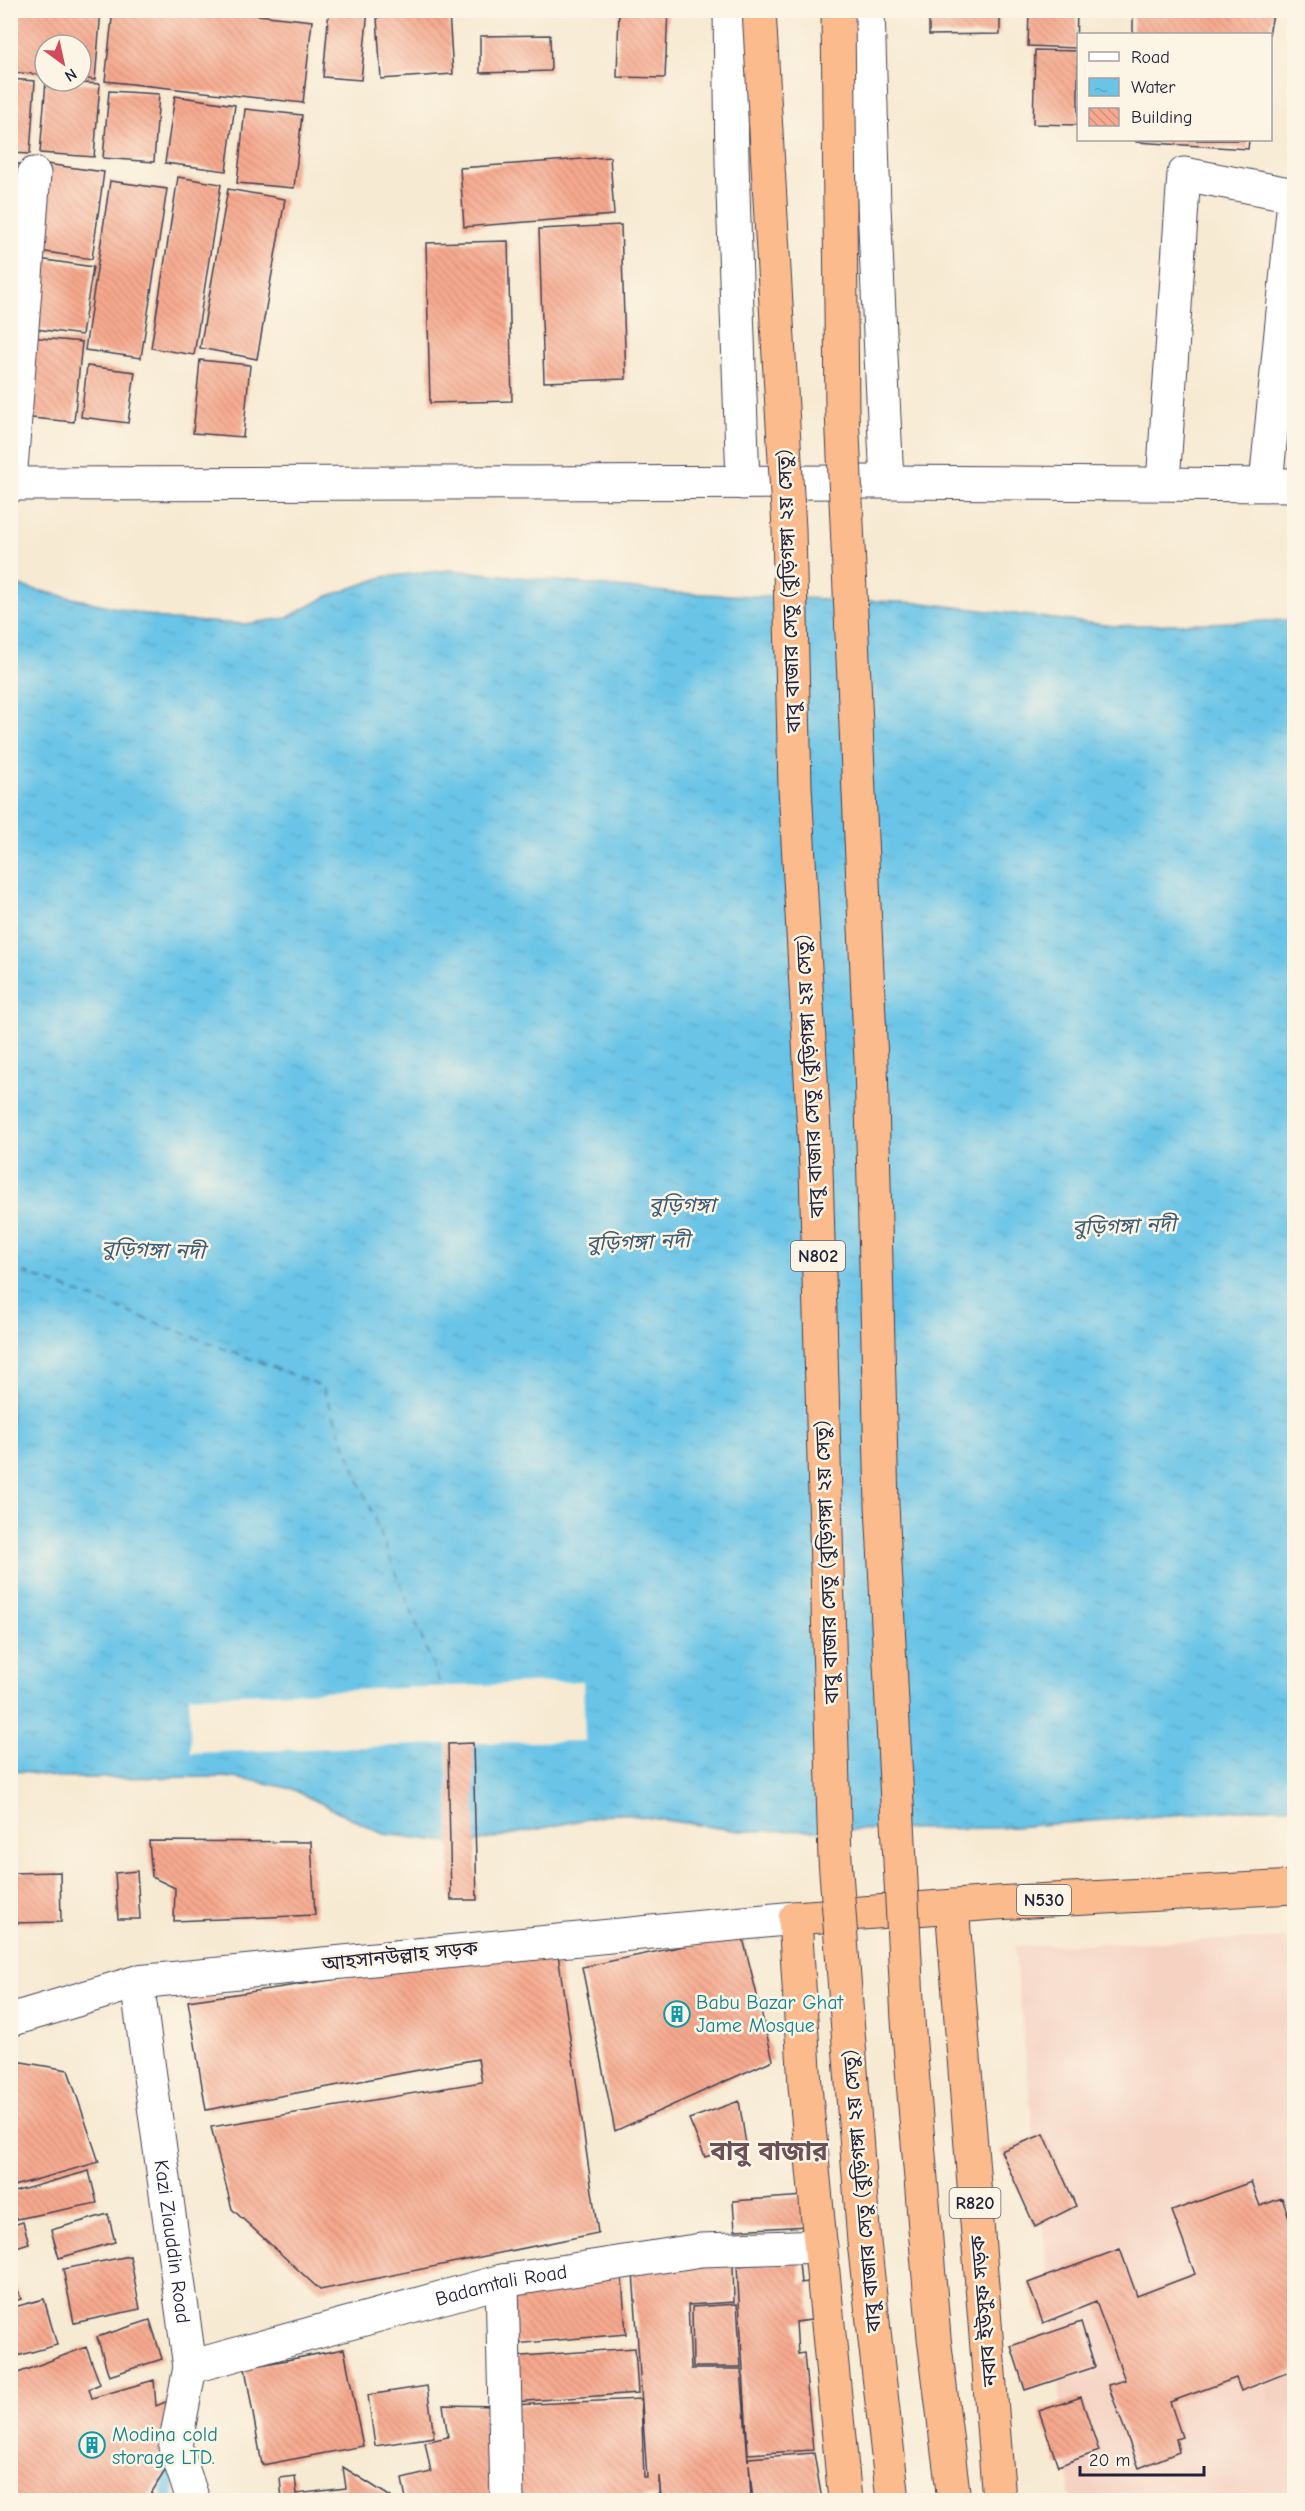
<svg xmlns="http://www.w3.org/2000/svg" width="1305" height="2511" font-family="'Comic Neue','Noto Sans Bengali',sans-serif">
  <defs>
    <pattern id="water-ripples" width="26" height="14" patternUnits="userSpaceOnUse" patternTransform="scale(1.5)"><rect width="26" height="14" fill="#69c4e7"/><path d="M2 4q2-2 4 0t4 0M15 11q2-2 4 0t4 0" fill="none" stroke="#5ba8c7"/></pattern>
    <pattern id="building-back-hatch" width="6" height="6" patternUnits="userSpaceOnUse" patternTransform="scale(1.5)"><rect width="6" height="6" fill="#f6a98e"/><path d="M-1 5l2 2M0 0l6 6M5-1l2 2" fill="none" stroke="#d3917b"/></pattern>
  </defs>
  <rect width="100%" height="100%" fill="#fcf5e5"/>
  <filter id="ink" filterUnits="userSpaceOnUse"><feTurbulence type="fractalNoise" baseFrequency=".0167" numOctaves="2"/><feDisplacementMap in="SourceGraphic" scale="12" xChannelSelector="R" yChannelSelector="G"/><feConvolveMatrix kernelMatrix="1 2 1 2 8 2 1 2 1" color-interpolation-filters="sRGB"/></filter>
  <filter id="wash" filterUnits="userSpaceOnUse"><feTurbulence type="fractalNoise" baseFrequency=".008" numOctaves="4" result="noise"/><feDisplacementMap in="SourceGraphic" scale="24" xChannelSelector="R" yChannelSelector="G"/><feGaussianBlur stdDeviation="1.35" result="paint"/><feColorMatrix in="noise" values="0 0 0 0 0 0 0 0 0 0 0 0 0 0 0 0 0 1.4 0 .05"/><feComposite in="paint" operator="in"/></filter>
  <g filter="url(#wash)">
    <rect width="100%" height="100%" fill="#f7ead3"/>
    <path fill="#f5d2c2" d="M1294,1938V2500H1071L1014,1946Z"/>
    <path fill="url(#water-ripples)" stroke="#467391" stroke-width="1.5" d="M450,570L675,593L923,603L1114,626L1294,620V1806L998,1828L740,1831L616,1813L475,1842H450L383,1834L292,1789L261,1782L225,1777L61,1778L11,1770L10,584L170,620L245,624L287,618L326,597L383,577Z"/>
    <path fill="#f7ead3" d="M583,1681L585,1741L473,1743L475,1845H450L447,1744L191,1753L189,1696Z"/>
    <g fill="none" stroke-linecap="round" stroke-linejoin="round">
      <path stroke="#69c4e7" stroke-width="12" d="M167,2500L171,2465"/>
      <path stroke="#3b5b77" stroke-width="1.5" stroke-dasharray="8 6" stroke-linecap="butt" d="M10,1267L322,1386L441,1686"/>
    </g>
    <g id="blocks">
      <path fill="url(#building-back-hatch)" d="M10,10H101L95,80L81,78V45H45V75L10,72Z
        M113,10H214L312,21L303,103L105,81Z
        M329,10H368L361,80L323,77Z
        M619,10H668L665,78L617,77Z
        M929,10H1000V34L929,35Z
        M1029,10H1077L1076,48L1028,46Z
        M1133,10H1274L1269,34H1133Z
        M449,12L453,74L381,79L377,17Z
        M550,35L551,71L480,73V36Z
        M1035,50L1078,51V125L1033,124Z
        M10,79L35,81L30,154L10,153Z
        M46,81L100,84L94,157L40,153Z
        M109,91L159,94L154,162L103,158Z
        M175,96L235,105L226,171L165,163Z
        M245,109L302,115L294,188L237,183Z
        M1136,140H1249L1248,149L1136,142Z
        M610,157L614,215L464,227L460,168Z
        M10,163L25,165L16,243L10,242Z
        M46,164L104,172L92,259L33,250Z
        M178,177L221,184L194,355L151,348Z
        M110,181L167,189L141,358L85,350Z
        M228,189L285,199L257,359L200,348Z
        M621,225L626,379L544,382L539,229Z
        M508,241L512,401L430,403L426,243Z
        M39,259L93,267L82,335L28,328Z
        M29,337L82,342L74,422L21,417Z
        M200,360L250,365L243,437L193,433Z
        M87,366L135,372L128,423L81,417Z
        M473,1743L477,1900H451L448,1744Z
        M149,1841L311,1842L315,1915L174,1921L175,1888L152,1877Z
        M137,1871L140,1919H118L115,1873Z
        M60,1872L61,1922L10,1923V1873Z
        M742,1934L773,2060L615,2131L582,1967Z
        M557,1947L598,2233L320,2290L232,2209L211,2127L482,2082L478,2059L206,2110L188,2001Z
        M10,2060L68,2070L99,2162L10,2187Z
        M739,2101L746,2144L705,2157L689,2119Z
        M1044,2134L1076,2206L1035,2227L1001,2151Z
        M89,2171L97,2203L12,2220L10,2193Z
        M1251,2182L1260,2206L1282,2198L1294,2232V2370L1241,2391L1236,2378L1170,2402L1182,2437L1176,2439L1179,2452L1139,2468L1108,2385L1125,2380L1096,2302L1043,2323L1028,2283L1120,2249L1137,2296L1195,2274L1172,2211Z
        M805,2196L807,2226L735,2230L733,2201Z
        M108,2214L115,2242L59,2258L51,2230Z
        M23,2222L29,2243L10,2249V2226Z
        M130,2256L140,2309L74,2323L63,2269Z
        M799,2262L801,2283L808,2282L811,2320L796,2322L798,2354L804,2353L813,2450L748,2454L737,2266Z
        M733,2264L734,2302L688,2305L691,2369H741L748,2461L749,2458L814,2453L822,2500H753L749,2464L751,2500H648L661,2497L659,2476V2496L641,2497V2500H516L512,2405L641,2399L644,2477H647L633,2272Z
        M10,2271L21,2299L10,2303Z
        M622,2277L626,2334L514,2344L509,2287Z
        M44,2299L57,2345L10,2358V2308Z
        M737,2304L741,2367H693L692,2307Z
        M150,2320L162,2359L109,2376L97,2337Z
        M1081,2322L1095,2367L1025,2390L1011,2346Z
        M86,2347L100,2384L89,2389L92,2398L154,2380L156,2406L180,2396L171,2461L147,2500H10V2376Z
        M635,2348L638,2393L512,2402L509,2357Z
        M344,2349L363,2446L262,2465L245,2368Z
        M427,2386L434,2437L375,2446L368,2395Z
        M1081,2397L1099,2451L1058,2466L1039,2411Z
        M443,2405L498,2406L499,2500H406L402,2479L431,2472L425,2442L448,2437Z
        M343,2467L391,2497V2500H282L280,2478L295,2476L297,2494L346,2488Z"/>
    </g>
  </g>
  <g filter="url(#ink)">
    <use href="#blocks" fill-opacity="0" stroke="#424052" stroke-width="1.5"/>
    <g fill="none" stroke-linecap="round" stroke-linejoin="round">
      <g stroke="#424052" stroke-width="35">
        <g id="minor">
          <path d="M730,10L732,163L743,483"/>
          <path d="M868,10L874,206L887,482"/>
          <path d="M10,481L34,174"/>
          <path d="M1163,483L1184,174L1294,195"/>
          <path d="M10,484L887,482L1294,485"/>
          <path d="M1266,484L1294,200"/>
          <path id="s1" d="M137,1982L190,2367L175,2446L193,2500"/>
          <path d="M502,2281L507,2500"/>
          <path id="s2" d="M190,2367L502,2281L701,2250L821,2246"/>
        </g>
      </g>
      <g stroke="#424052" stroke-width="35">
        <path id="tertiary" d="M10,2020L137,1982L795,1918"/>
      </g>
      <g stroke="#424052" stroke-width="35">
        <path id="trunk" d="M952,1906L999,2500
          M845,2500L805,2086L795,1918L995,1903L1294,1887"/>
      </g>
      <use href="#minor" stroke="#fff" stroke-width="33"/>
      <use href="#tertiary" stroke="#fff" stroke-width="33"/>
      <use href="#trunk" stroke="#fbbb8d" stroke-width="33"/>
      <g stroke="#424052" stroke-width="35" stroke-linecap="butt">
        <path id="trunk-bridge" d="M759,10L789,529L795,787L816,1168L835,1859L864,2242L893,2500
          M838,10L842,411L871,1062L882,1505L908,2020L934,2338L954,2500"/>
      </g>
      <use href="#trunk-bridge" stroke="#fbbb8d" stroke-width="33"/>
    </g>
  </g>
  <defs>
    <g id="building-ring" transform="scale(1.35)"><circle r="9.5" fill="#fcf5e5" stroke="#0f9aa8" stroke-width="1.5"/><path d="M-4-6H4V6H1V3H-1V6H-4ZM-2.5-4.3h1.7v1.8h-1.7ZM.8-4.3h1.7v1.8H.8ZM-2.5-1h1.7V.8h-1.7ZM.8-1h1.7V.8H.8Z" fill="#0f9aa8"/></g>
  </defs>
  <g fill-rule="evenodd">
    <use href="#building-ring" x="677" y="2014"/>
    <use href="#building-ring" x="92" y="2445"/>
  </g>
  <g text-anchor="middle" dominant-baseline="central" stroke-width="5" stroke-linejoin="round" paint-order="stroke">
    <g fill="#fcf5e5" stroke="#63616e" stroke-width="1.5">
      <rect x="791" y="1241" width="54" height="30" rx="4.5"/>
      <rect x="1017" y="1885" width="54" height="30" rx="4.5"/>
      <rect x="949.5" y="2188" width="51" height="30" rx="4.5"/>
    </g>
    <g font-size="18" font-weight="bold" fill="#22223b">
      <text x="818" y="1256">N802</text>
      <text x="1044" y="1900">N530</text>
      <text x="975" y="2203">R820</text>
    </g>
    <g font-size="20" fill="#22223b" stroke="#fcf5e5">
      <text transform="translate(789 591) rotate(-92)">বাবু বাজার সেতু (বুড়িগঙ্গা ২য় সেতু)</text>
      <text transform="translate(810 1076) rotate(-93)">বাবু বাজার সেতু (বুড়িগঙ্গা ২য় সেতু)</text>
      <text transform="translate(827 1562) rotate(-92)">বাবু বাজার সেতু (বুড়িগঙ্গা ২য় সেতু)</text>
      <text transform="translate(400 1956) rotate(-6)">আহসানউল্লাহ সড়ক</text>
      <text transform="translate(862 2191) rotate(-95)">বাবু বাজার সেতু (বুড়িগঙ্গা ২য় সেতু)</text>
      <text stroke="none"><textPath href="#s1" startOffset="262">Kazi Ziauddin Road</textPath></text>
      <text stroke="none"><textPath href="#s2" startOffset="322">Badamtali Road</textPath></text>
      <text transform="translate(984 2311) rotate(-95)">নবাব ইউসুফ সড়ক</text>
    </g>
    <g font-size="20" fill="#0d838f" stroke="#fcf5e5" text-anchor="start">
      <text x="696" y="2002">Babu Bazar Ghat<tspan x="696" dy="23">Jame Mosque</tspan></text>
      <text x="112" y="2434">Modina cold<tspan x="112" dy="23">storage LTD.</tspan></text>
    </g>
    <g font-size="21" font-style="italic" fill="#3b5b77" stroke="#fcf5e5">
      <text x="682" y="1205">বুড়িগঙ্গা</text>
      <text transform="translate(1124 1226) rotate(-2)">বুড়িগঙ্গা নদী</text>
      <text transform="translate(638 1242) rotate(-2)">বুড়িগঙ্গা নদী</text>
      <text transform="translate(153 1250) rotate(2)">বুড়িগঙ্গা নদী</text>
    </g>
    <g font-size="26" font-weight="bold" fill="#6c5158" stroke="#fcf5e5">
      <text x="769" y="2152">বাবু বাজার</text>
    </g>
  </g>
  <rect width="1305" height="2511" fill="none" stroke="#fcf5e5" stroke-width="36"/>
  <rect x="1077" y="33" width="195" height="108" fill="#fcf5e5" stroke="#a5a1a1" stroke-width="1.5"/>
  <rect x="1089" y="52" width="30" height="9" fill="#ffffff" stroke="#a5a1a1" stroke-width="1.5"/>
  <text x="1131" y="63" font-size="18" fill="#22223b">Road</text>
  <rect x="1089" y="78" width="30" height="18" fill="url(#water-ripples)" stroke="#a5a1a1" stroke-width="1.5"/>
  <text x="1131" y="93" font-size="18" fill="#22223b">Water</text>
  <rect x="1089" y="108" width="30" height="18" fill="url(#building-back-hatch)" stroke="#a5a1a1" stroke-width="1.5"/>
  <text x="1131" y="123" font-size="18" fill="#22223b">Building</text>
  <g transform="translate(63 63) rotate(147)"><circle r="28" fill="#fcf5e5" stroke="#a5a1a1" stroke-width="1.5"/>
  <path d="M0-4.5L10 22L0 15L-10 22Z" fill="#d1495b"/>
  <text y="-9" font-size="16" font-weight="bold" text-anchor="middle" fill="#22223b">N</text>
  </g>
  <path d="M1080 2466v9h124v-9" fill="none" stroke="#22223b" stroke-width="3"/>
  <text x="1089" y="2466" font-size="18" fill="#22223b" stroke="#fcf5e5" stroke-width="4.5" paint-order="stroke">20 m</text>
</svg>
